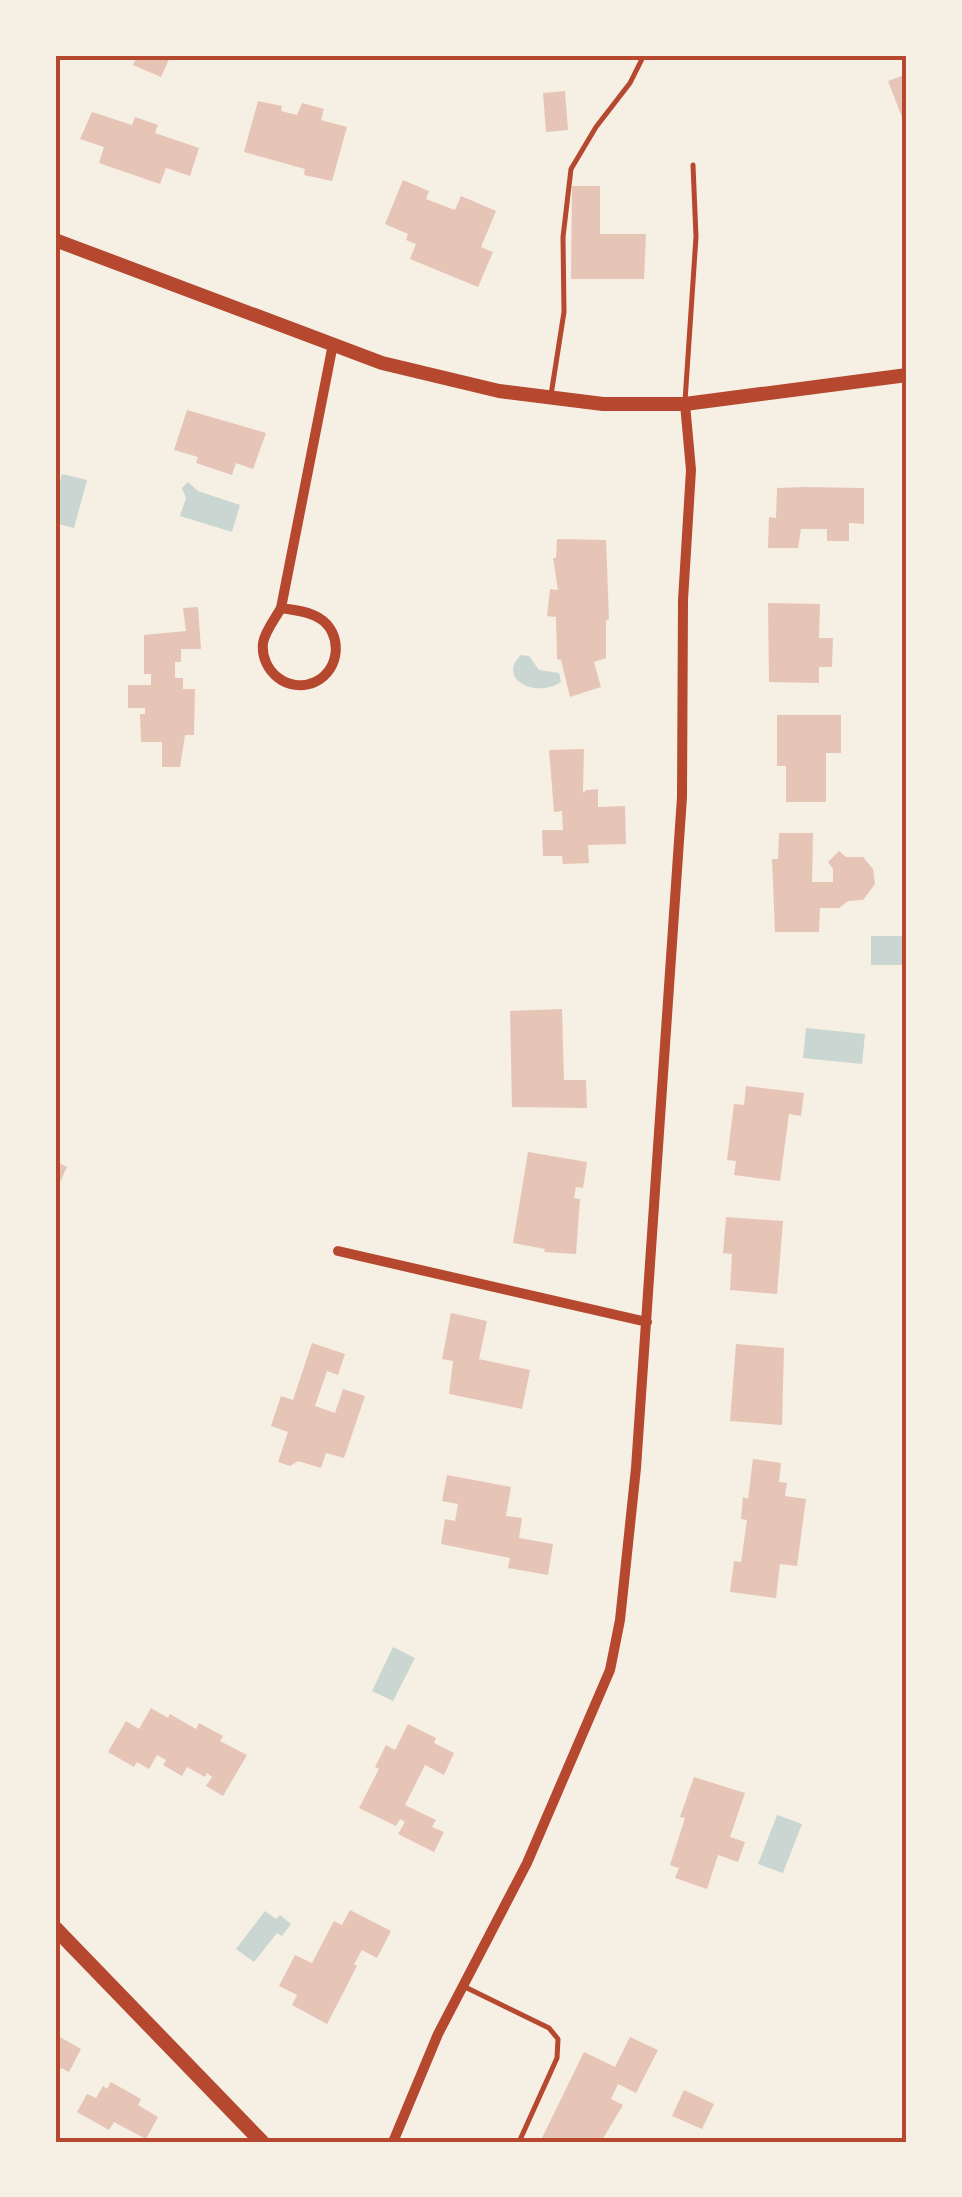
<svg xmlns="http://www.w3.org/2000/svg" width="962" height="2197" font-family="'IBM Plex Sans',sans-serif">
  <rect width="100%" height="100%" fill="#f6efe4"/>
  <path fill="#c9d6d2" d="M62,474L87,480L74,528L55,523V500Z
    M188,482L198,491L240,505L232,532L180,516L186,498L182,488Z
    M521,655L529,656L539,670L559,673L561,682C536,699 496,679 521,655Z
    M871,936H907V965H871Z
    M806,1028L865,1034L862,1064L803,1058Z
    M393,1647L415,1658L393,1701L372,1691Z
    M777,1815L802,1824L783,1873L758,1864Z
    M265,1911L276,1919L280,1915L291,1924L282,1936L277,1933L254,1962L236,1949Z"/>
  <path fill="#e6c5b7" d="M138,55H171L161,77L133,65Z
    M907,74V130L888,81Z
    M565,91L568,130L546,132L543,93Z
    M258,101L282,106L281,111L297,115L302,103L324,109L321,120L347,127L332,181L304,175L305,169L244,152Z
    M92,112L132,125L135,117L158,125L155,133L199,148L190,176L166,168L160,184L99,163L104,147L80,139Z
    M403,180L429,191L426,199L455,210L461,196L496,211L481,247L493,252L478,287L410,259L416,244L406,240L408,234L385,224Z
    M572,186H600V234H646L644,279H571Z
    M187,410L266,433L253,469L236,463L232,475L196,463L198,457L174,450Z
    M805,487L864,488V524L849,523V541H827V529H801L798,548H768L769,517L776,518L777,488Z
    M557,539L606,540L609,619L606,621V658L594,662L601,687L570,697L561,660L557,659L556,617L547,616L550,589L558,590L553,558H556Z
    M768,603L820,604L819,638H833L832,667H819V683L769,682Z
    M198,607L201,649H181V662H175V678H183V689H195L194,735H185L180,767H162V742H141L140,714H145V708H128V685H151V674H144V635L186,631L183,608Z
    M777,715H841V753H826V802H786V766H777Z
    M584,749L583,793L586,790L598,789V807L625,806L626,844L588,845L589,863L563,864L562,856H543L542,830H563L562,811L554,812L549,750Z
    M779,833H813L812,882H833V869L828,862L839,851L846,857H863L873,869L875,884L863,900L848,901L839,908H820L819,932H775L772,859H778Z
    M562,1009L564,1080H586L587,1108L512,1107L510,1011Z
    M746,1086L804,1093L801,1116L789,1114L780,1181L734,1175L736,1161L727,1160L734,1104L744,1105Z
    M528,1152L587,1162L583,1188L576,1187L574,1198L580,1199L576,1254L544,1252L545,1249L513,1243Z
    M55,1161L67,1167L55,1193Z
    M726,1217L783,1221L777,1294L730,1290L732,1254L723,1253Z
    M451,1313L487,1321L479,1359L530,1370L522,1409L449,1394L453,1361L442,1359Z
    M312,1343L345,1354L338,1375L327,1371L315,1406L335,1413L343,1389L365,1396L344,1458L326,1453L321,1468L298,1461L290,1466L278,1462L288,1432L271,1426L281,1396L293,1400Z
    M736,1344L784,1348L782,1425L730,1421Z
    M753,1459L781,1463L779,1482L787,1483L785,1496L806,1499L797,1566L780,1564L776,1598L730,1592L734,1561L741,1562L747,1520L741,1519L743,1497L748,1499Z
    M447,1475L511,1487L506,1516L522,1518L519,1538L553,1544L548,1575L508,1568L510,1558L441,1544L445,1519L455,1521L458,1504L442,1501Z
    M151,1708L168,1718L170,1714L196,1729L199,1723L223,1736L220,1741L247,1755L223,1796L206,1786L212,1777L207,1773L205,1777L187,1767L182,1776L163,1765L166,1760L157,1755L149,1769L137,1762L134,1767L108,1752L126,1721L139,1729Z
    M408,1724L436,1738L434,1743L454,1753L444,1775L425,1765L405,1805L436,1820L432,1827L444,1832L434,1852L398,1834L405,1822L400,1819L396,1826L359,1808L379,1769L375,1767L386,1745L395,1750Z
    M694,1777L745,1793L730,1837L745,1842L738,1862L718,1855L707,1889L675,1878L679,1868L670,1865L685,1818L680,1817Z
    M350,1910L391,1931L377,1958L362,1950L354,1964L357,1966L327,2024L292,2005L297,1995L279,1986L295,1955L312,1963L334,1921L342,1925Z
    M55,2034L81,2049L69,2072L61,2068L55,2079Z
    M630,2037L658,2050L636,2093L618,2084L611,2099L623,2105L601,2142H540L584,2052L615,2067Z
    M111,2082L141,2099L138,2105L158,2117L146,2139L114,2122L109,2130L77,2112L87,2094L96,2098L103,2086L107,2089Z
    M684,2090L714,2104L702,2129L672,2116Z"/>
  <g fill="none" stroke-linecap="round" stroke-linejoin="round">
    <path stroke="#b5482f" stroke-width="5" d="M551,395L564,312L563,237L571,169L596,127L630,83L644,55
      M685,401L696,237L693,165
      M463,1986L549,2028L558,2039L557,2058L519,2142"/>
    <path stroke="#b5482f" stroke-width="10" d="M281,608L333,344
      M281,608C293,610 308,611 319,618C343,632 341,670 315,682C288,694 260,671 263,643C265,631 275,619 281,608Z
      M338,1251L647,1322
      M393,2142L438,2034L527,1863L610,1670L620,1620L636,1468L682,797L683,600L691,470L685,404"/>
    <path stroke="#b5482f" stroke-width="14" d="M55,240L382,363L499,391L603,404H685L907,375"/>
    <path stroke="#b5482f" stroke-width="15" d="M55,1928L262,2142"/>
  </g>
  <rect width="962" height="2197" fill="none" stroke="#f6efe4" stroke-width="115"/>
  <rect x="58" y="58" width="846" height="2082" fill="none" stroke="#b5482f" stroke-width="4"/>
</svg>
